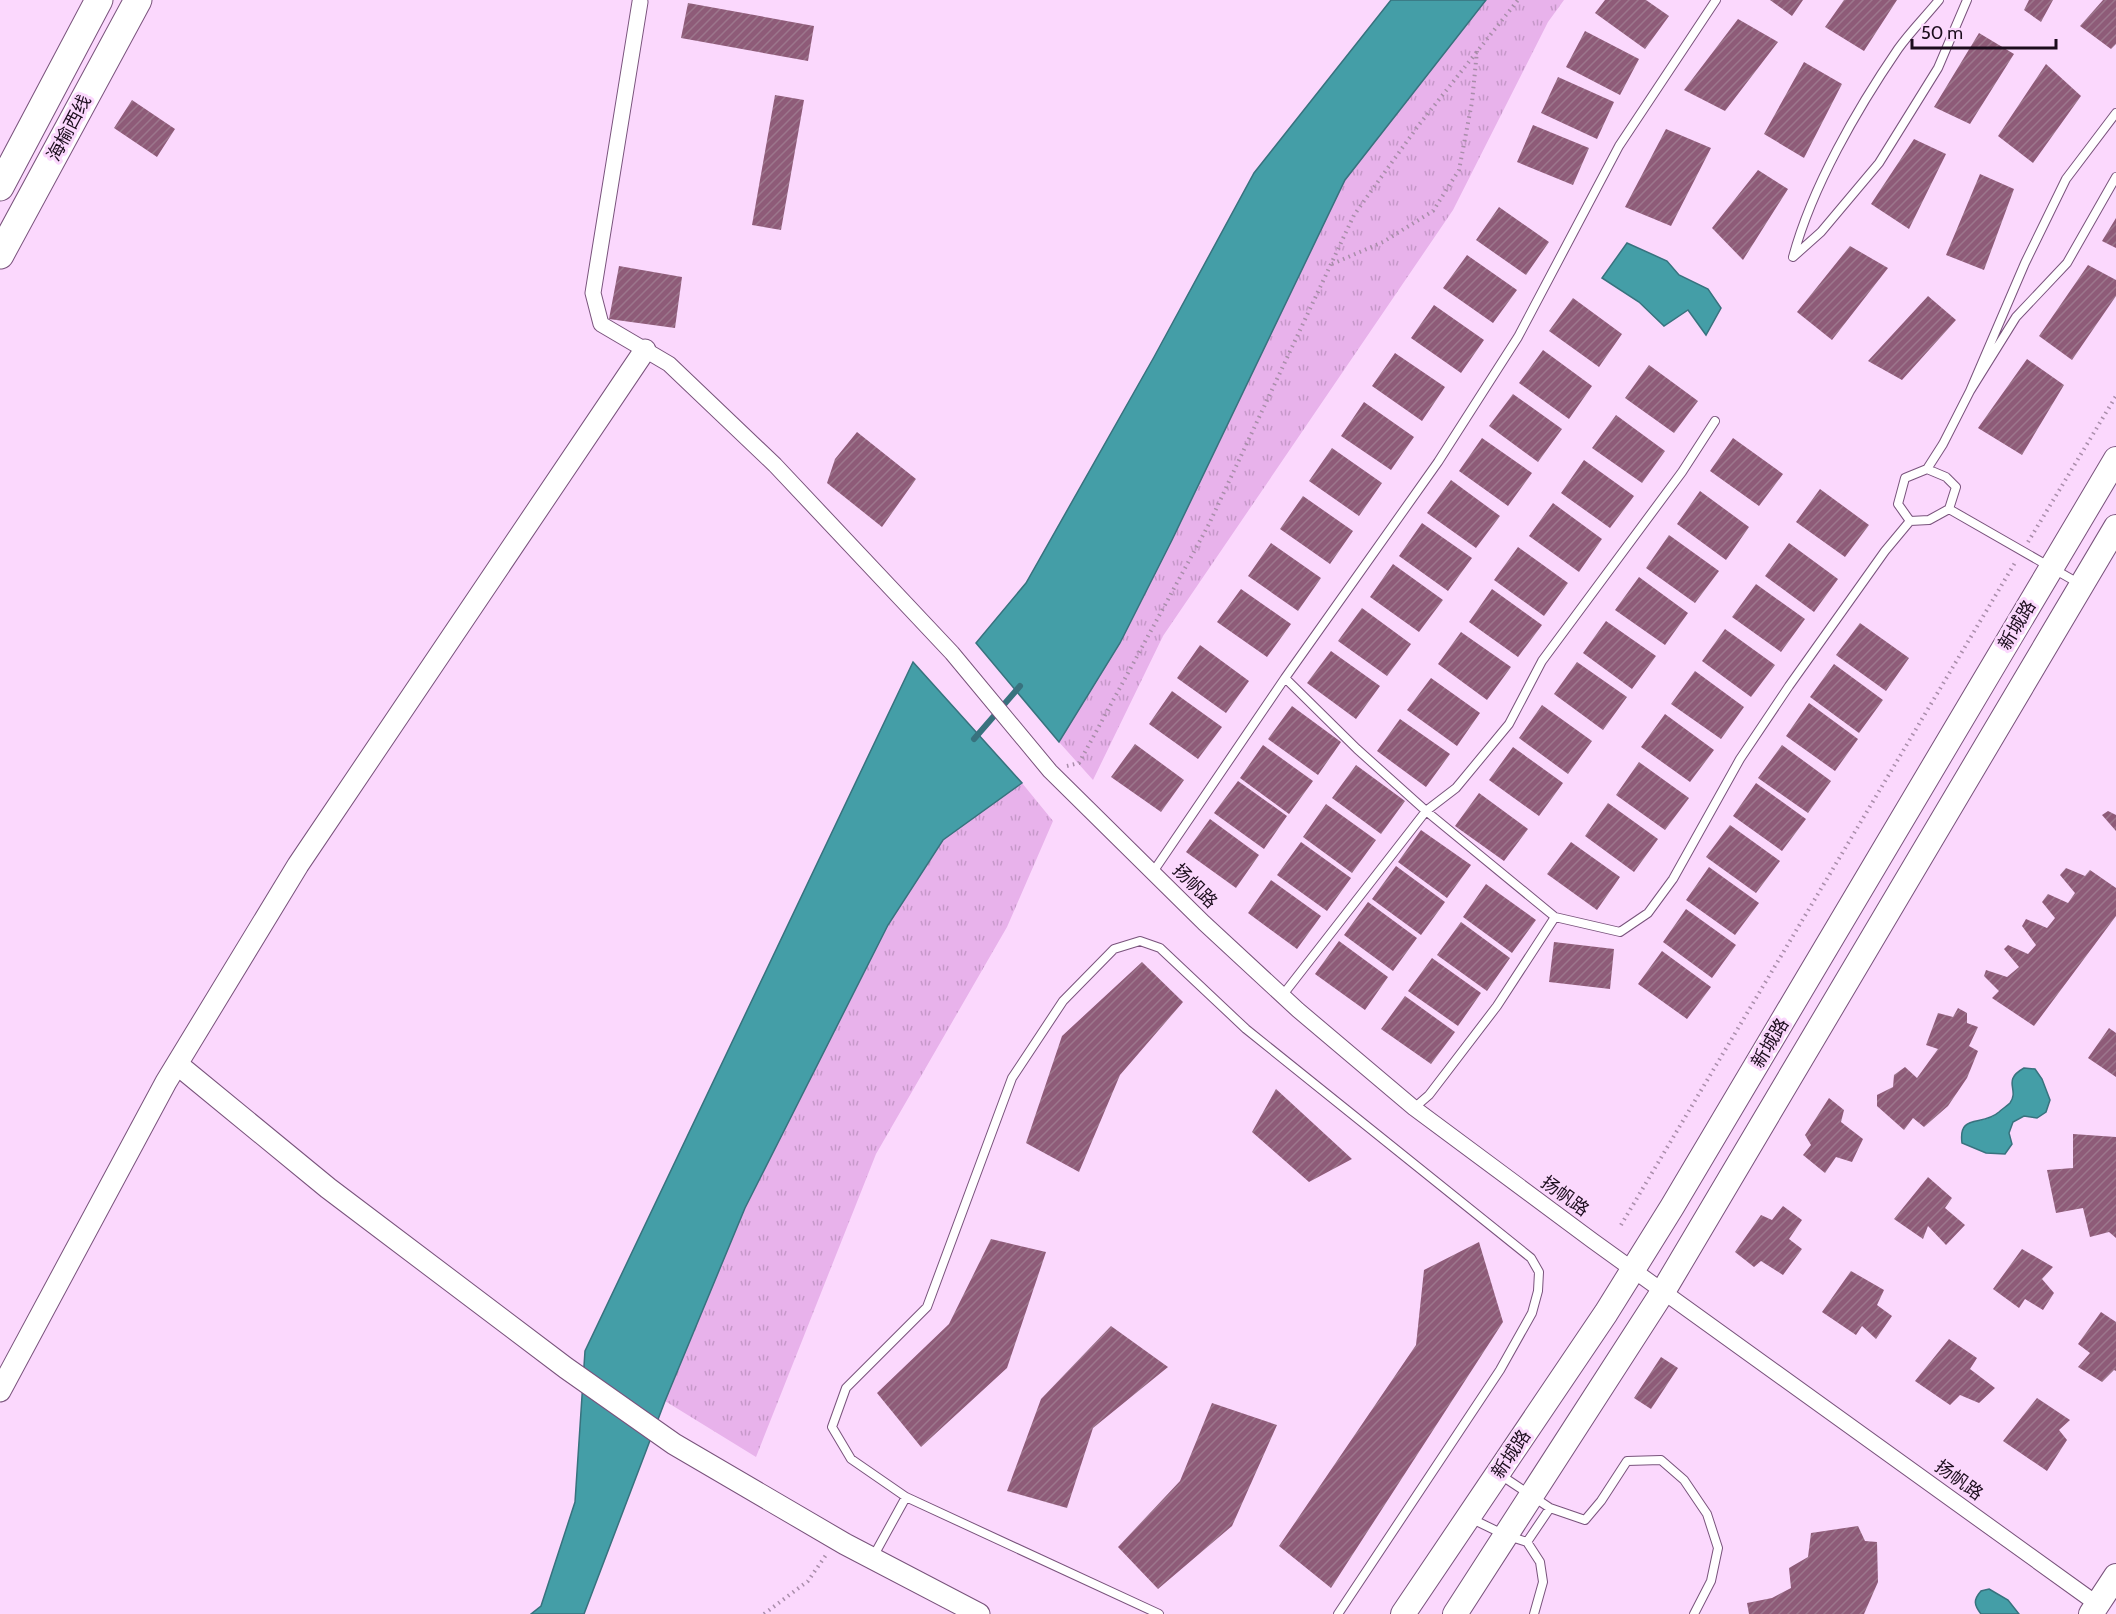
<svg xmlns="http://www.w3.org/2000/svg" width="2116" height="1614" font-family="Cabin,'Noto Sans SC',sans-serif">
  <defs>
    <pattern id="park-tufts" width="24" height="20" patternUnits="userSpaceOnUse" patternTransform="scale(1.5)"><rect width="24" height="20" fill="#e8b2eb"/><path d="M3 7l-1-3M5 7V3M7 7l1-3M15 17l-1-3M17 17v-4M19 17l1-3" fill="none" stroke="#c698c9"/></pattern>
    <pattern id="building-hatch" width="6" height="6" patternUnits="userSpaceOnUse" patternTransform="scale(1.5)"><rect width="6" height="6" fill="#8e5b78"/><path d="M-1 1l2-2M0 6l6-6M5 7l2-2" fill="none" stroke="#9c768c"/></pattern>
  </defs>
  <rect width="100%" height="100%" fill="#fbd8fd"/>
  <path fill="url(#park-tufts)" d="M1486,0H1564L1548,22L1453,210L1163,636L1093,780L1059,742L1120,643L1172,540L1345,180Z
    M1022,783L1053,821L1007,927L876,1154L756,1457L665,1401L745,1208L888,925L943,840Z"/>
  <path fill="#449ea7" stroke="#38727e" stroke-width="1.5" d="M1391,0H1486L1345,180L1172,540L1120,643L1059,742L976,643L1026,583L1154,357L1254,173Z
    M1627,243L1667,261L1679,275L1708,289L1721,308L1706,335L1688,310L1664,326L1639,302L1602,278Z
    M913,662L1022,783L943,840L888,925L745,1208L665,1401L584,1614H531L541,1606L575,1502L585,1351Z
    M2024,1068L2035,1069L2042,1079L2050,1100L2046,1112L2037,1118L2024,1116L2013,1122L2009,1133L2012,1144L2005,1154L1986,1153L1962,1143C1958,1113 1982,1127 1999,1112C2002,1109 2007,1106 2010,1103C2020,1089 2001,1081 2024,1068Z
    M1989,1589L2008,1600L2019,1614H1981C1974,1605 1973,1600 1981,1591Z"/>
  <g fill="none" stroke-linecap="round" stroke-linejoin="round">
    <path stroke="#38727e" stroke-width="6" d="M974,739L1020,686"/>
  </g>
  <path fill="url(#building-hatch)" d="M1605,0H1646L1669,16L1645,49L1595,13Z
    M1770,0H1803L1792,16Z
    M1844,0H1897L1864,51L1825,27Z
    M2029,0H2053L2041,22L2024,10Z
    M2103,0H2116V44L2111,49L2080,26Z
    M688,3L814,26L808,61L681,38Z
    M1738,19L1778,42L1725,111L1684,90Z
    M1585,31L1639,59L1620,95L1566,67Z
    M1979,33L2014,54L1970,124L1934,107Z
    M1804,62L1842,84L1804,158L1764,134Z
    M2046,64L2081,96L2033,163L1998,136Z
    M1558,77L1614,102L1597,139L1541,113Z
    M775,95L804,100L781,230L752,225Z
    M132,100L175,129L157,157L114,128Z
    M1533,125L1589,148L1573,185L1517,162Z
    M1666,129L1711,148L1671,226L1625,207Z
    M1914,139L1946,154L1909,229L1871,204Z
    M1758,170L1788,189L1743,260L1712,228Z
    M1980,174L2014,189L1984,270L1946,255Z
    M1499,207L1549,242L1526,275L1476,240Z
    M2116,218V248L2102,241Z
    M1850,246L1888,268L1832,340L1797,312Z
    M1467,255L1517,290L1493,323L1443,288Z
    M2088,265L2116,280V296L2072,360L2039,336Z
    M619,266L682,277L675,328L609,319Z
    M1928,296L1956,320L1902,380L1868,361Z
    M1573,298L1622,334L1599,367L1549,331Z
    M1434,305L1484,340L1461,373L1411,338Z
    M1543,350L1592,386L1569,419L1519,383Z
    M1395,353L1445,387L1422,421L1372,386Z
    M2027,359L2064,385L2022,455L1978,428Z
    M1649,365L1698,401L1674,433L1625,398Z
    M1513,394L1562,429L1538,462L1489,426Z
    M1364,402L1414,437L1391,470L1341,436Z
    M1616,415L1665,451L1642,483L1592,448Z
    M857,432L916,479L882,527L827,483L835,459Z
    M1482,438L1532,473L1508,506L1459,471Z
    M1733,438L1783,474L1759,506L1710,471Z
    M1332,448L1382,483L1359,516L1309,481Z
    M1584,460L1634,496L1610,528L1561,493Z
    M1451,480L1500,516L1476,548L1427,513Z
    M1820,489L1869,525L1845,557L1796,522Z
    M1700,491L1749,527L1726,560L1677,524Z
    M1303,496L1353,531L1330,564L1280,529Z
    M1553,503L1602,539L1579,572L1529,536Z
    M1422,523L1472,558L1448,591L1399,556Z
    M1669,535L1719,571L1695,603L1646,568Z
    M1271,543L1321,578L1298,611L1248,576Z
    M1789,543L1838,579L1814,612L1765,576Z
    M1518,547L1568,583L1544,616L1494,580Z
    M1393,564L1443,600L1419,632L1370,597Z
    M1639,577L1688,613L1665,645L1615,610Z
    M1756,584L1805,619L1781,652L1732,617Z
    M1241,589L1291,624L1267,657L1217,622Z
    M1492,589L1542,625L1518,657L1469,622Z
    M1362,608L1411,644L1387,676L1338,641Z
    M1606,621L1656,656L1632,689L1583,653Z
    M1860,623L1909,658L1886,691L1836,655Z
    M1725,629L1775,665L1751,697L1702,661Z
    M1461,632L1511,667L1487,700L1438,664Z
    M1200,645L1249,681L1226,713L1177,678Z
    M1331,651L1380,686L1356,719L1307,683Z
    M1577,662L1627,697L1603,730L1554,694Z
    M1834,664L1883,700L1859,733L1810,697Z
    M1695,671L1744,707L1721,739L1671,704Z
    M1431,678L1480,713L1457,746L1407,710Z
    M1172,691L1222,727L1198,759L1149,724Z
    M1809,703L1858,739L1835,771L1786,736Z
    M1542,705L1592,741L1568,774L1519,738Z
    M1292,706L1341,742L1318,775L1268,739Z
    M1665,714L1714,750L1690,782L1641,747Z
    M1400,719L1450,754L1426,787L1377,751Z
    M1135,744L1184,780L1161,812L1111,777Z
    M1263,745L1313,781L1289,814L1240,778Z
    M1782,745L1831,781L1808,813L1758,778Z
    M1513,747L1563,783L1539,816L1489,780Z
    M1639,762L1689,798L1665,830L1616,795Z
    M1356,765L1405,801L1381,834L1332,798Z
    M1238,781L1287,816L1264,849L1214,813Z
    M1756,783L1806,819L1782,851L1733,816Z
    M1479,793L1528,829L1504,861L1455,826Z
    M1608,803L1658,839L1634,872L1585,836Z
    M1326,804L1376,840L1352,873L1303,837Z
    M2108,811L2116,815V831L2102,815Z
    M1210,819L1259,855L1236,888L1186,852Z
    M1730,825L1780,861L1756,893L1706,857Z
    M1421,830L1471,865L1447,898L1398,862Z
    M1301,842L1351,878L1327,911L1277,875Z
    M1571,842L1620,877L1597,910L1547,874Z
    M1396,866L1445,902L1421,935L1372,899Z
    M1709,867L1759,903L1735,935L1686,900Z
    M2066,868L2085,876L2090,870L2116,888V916L2034,1026L1992,998L1999,991L1984,976L1986,970L2007,977L2019,967L2004,949L2008,945L2028,954L2036,945L2022,926L2026,919L2047,928L2055,918L2042,902L2048,894L2068,903L2075,893L2060,875Z
    M1271,880L1321,916L1297,949L1248,913Z
    M1486,884L1536,920L1512,953L1463,917Z
    M1368,902L1417,938L1393,971L1344,935Z
    M1686,909L1736,945L1712,978L1663,942Z
    M1461,922L1510,958L1487,991L1437,955Z
    M1339,941L1388,977L1365,1010L1315,974Z
    M1554,942L1614,949L1610,989L1549,982Z
    M1662,951L1711,987L1687,1019L1638,984Z
    M1432,958L1481,993L1458,1026L1408,991Z
    M1142,962L1183,1002L1120,1075L1079,1172L1026,1143L1062,1036Z
    M1405,996L1455,1032L1431,1064L1381,1029Z
    M1958,1008L1967,1013V1023L1978,1027L1969,1046L1978,1051L1967,1078L1948,1106L1924,1127L1913,1118L1904,1130L1877,1106V1095L1893,1087L1894,1075L1905,1067L1917,1078L1938,1049L1926,1045L1938,1013L1953,1017Z
    M2109,1028L2116,1033V1077L2088,1058Z
    M1276,1089L1352,1159L1309,1182L1252,1132Z
    M1829,1098L1844,1110L1841,1122L1863,1139L1852,1162L1836,1157L1825,1173L1803,1155L1811,1145L1805,1135Z
    M2073,1134L2116,1137V1238L2109,1232L2090,1237L2083,1208L2056,1213L2047,1170L2073,1168Z
    M1928,1177L1952,1198L1945,1208L1965,1225L1946,1245L1928,1226L1923,1239L1894,1219Z
    M1783,1206L1802,1220L1789,1239L1802,1249L1783,1275L1761,1261L1754,1267L1735,1252L1761,1215L1772,1220Z
    M991,1239L1046,1252L1007,1368L921,1447L877,1393L949,1324Z
    M1479,1242L1503,1322L1331,1588L1279,1546L1416,1345L1424,1270Z
    M2022,1249L2053,1267L2042,1279L2054,1293L2043,1310L2025,1299L2019,1308L1993,1289Z
    M1851,1271L1884,1290L1877,1305L1892,1316L1876,1339L1862,1326L1856,1335L1822,1312Z
    M2101,1312L2116,1322V1371L2114,1370L2102,1382L2078,1367L2090,1353L2078,1344Z
    M1111,1326L1168,1367L1093,1428L1067,1508L1007,1491L1041,1399Z
    M1949,1339L1977,1358L1970,1369L1995,1388L1979,1403L1960,1395L1950,1405L1915,1381Z
    M1661,1357L1678,1368L1651,1409L1634,1398Z
    M2037,1398L2070,1420L2059,1430L2067,1440L2047,1471L2003,1441Z
    M1212,1403L1277,1425L1232,1526L1158,1589L1118,1547L1180,1481Z
    M1858,1526L1865,1541L1877,1542L1878,1582L1864,1614H1749L1747,1603L1772,1598L1791,1588L1789,1568L1808,1557L1811,1533Z"/>
  <g fill="none" stroke-linecap="round" stroke-linejoin="round">
    <g stroke="#79537c" stroke-width="10">
      <path id="lane" d="M1716,0L1619,146L1518,337L1438,462L1285,678L1357,749L1426,811L1555,917L1620,932L1648,913L1673,879L1740,759L1789,686L1885,551L1910,521
        M1939,0C1926,16 1910,32 1898,49C1857,109 1812,187 1793,257L1821,232L1879,163L1938,68L1967,0
        M2116,113L2066,179L2025,263L1970,391L2016,317L2067,263L2116,177
        M1927,469L1946,477L1956,487L1949,509L1929,520L1910,521L1898,504L1905,478L1927,469L1943,444L1970,391
        M1949,509L2080,584
        M1153,872L1285,678
        M1282,996L1426,811L1456,788L1509,724L1542,661L1682,472L1715,421
        M1414,1108L1429,1095L1497,1006L1555,917
        M1502,1476L1550,1508L1585,1520L1601,1501L1627,1461L1661,1460L1684,1480L1707,1514L1718,1548L1711,1581L1694,1614
        M1470,1518L1505,1535L1527,1542L1540,1562L1543,1582L1534,1614
        M1527,1542L1550,1508
        M873,1557L906,1497
        M1159,1614L906,1497L851,1459L832,1427L846,1388L927,1307L1012,1078L1063,1001L1114,949L1140,941L1160,948L1246,1029L1531,1258L1539,1272L1538,1291L1532,1313L1500,1370L1338,1614"/>
    </g>
    <g stroke="#79537c" stroke-width="17">
      <path id="street" d="M640,2L593,293L601,324L669,364L775,465L952,653L1050,771L1204,923L1298,1010L1414,1108L1593,1241L2097,1604"/>
    </g>
    <g stroke="#79537c" stroke-width="23">
      <path id="secondary" d="M177,1064L328,1188L566,1368L674,1444L845,1544L979,1614
        M0,1391L166,1082L298,865L645,350"/>
    </g>
    <g stroke="#79537c" stroke-width="26">
      <path id="primary" d="M1403,1614L1606,1313L1672,1207L2116,459
        M1455,1614L1664,1290L2116,527
        M2091,1614L2116,1576"/>
    </g>
    <g stroke="#79537c" stroke-width="29">
      <path id="highway" d="M0,187L99,0
        M0,255L138,0"/>
    </g>
    <path stroke="#a98daa" stroke-width="4" stroke-dasharray="1.5 4.5" stroke-linecap="butt" d="M1332,264L1383,242L1433,211L1459,170L1472,102L1477,51
      M2028,542L2116,396
      M1067,766L1079,763L1209,524L1354,215L1418,126L1518,0
      M1621,1225L2016,561
      M764,1614L808,1581L826,1555"/>
    <use href="#lane" stroke="#fff" stroke-width="8"/>
    <use href="#street" stroke="#fff" stroke-width="15"/>
    <use href="#secondary" stroke="#fff" stroke-width="21"/>
    <use href="#primary" stroke="#fff" stroke-width="24"/>
    <use href="#highway" stroke="#fff" stroke-width="27"/>
  </g>
  <g text-anchor="middle" dominant-baseline="central" stroke-width="6" stroke-linejoin="round" paint-order="stroke">
    <g font-size="18" fill="#1c0d1d" stroke="#fbd8fd">
      <text transform="translate(69 128) rotate(-62)">海榆西线</text>
      <text transform="translate(2017 625) rotate(-59)">新城路</text>
      <text transform="translate(1195 886) rotate(45)">扬帆路</text>
      <text transform="translate(1770 1043) rotate(-59)">新城路</text>
      <text transform="translate(1565 1196) rotate(36)">扬帆路</text>
      <text transform="translate(1511 1454) rotate(-56)">新城路</text>
      <text transform="translate(1959 1480) rotate(36)">扬帆路</text>
    </g>
  </g>
  <path d="M1912 39v9h144v-9" fill="none" stroke="#1c0d1d" stroke-width="3"/>
  <text x="1921" y="39" font-size="18" fill="#1c0d1d" stroke="#fbd8fd" stroke-width="4.5" paint-order="stroke">50 m</text>
</svg>
